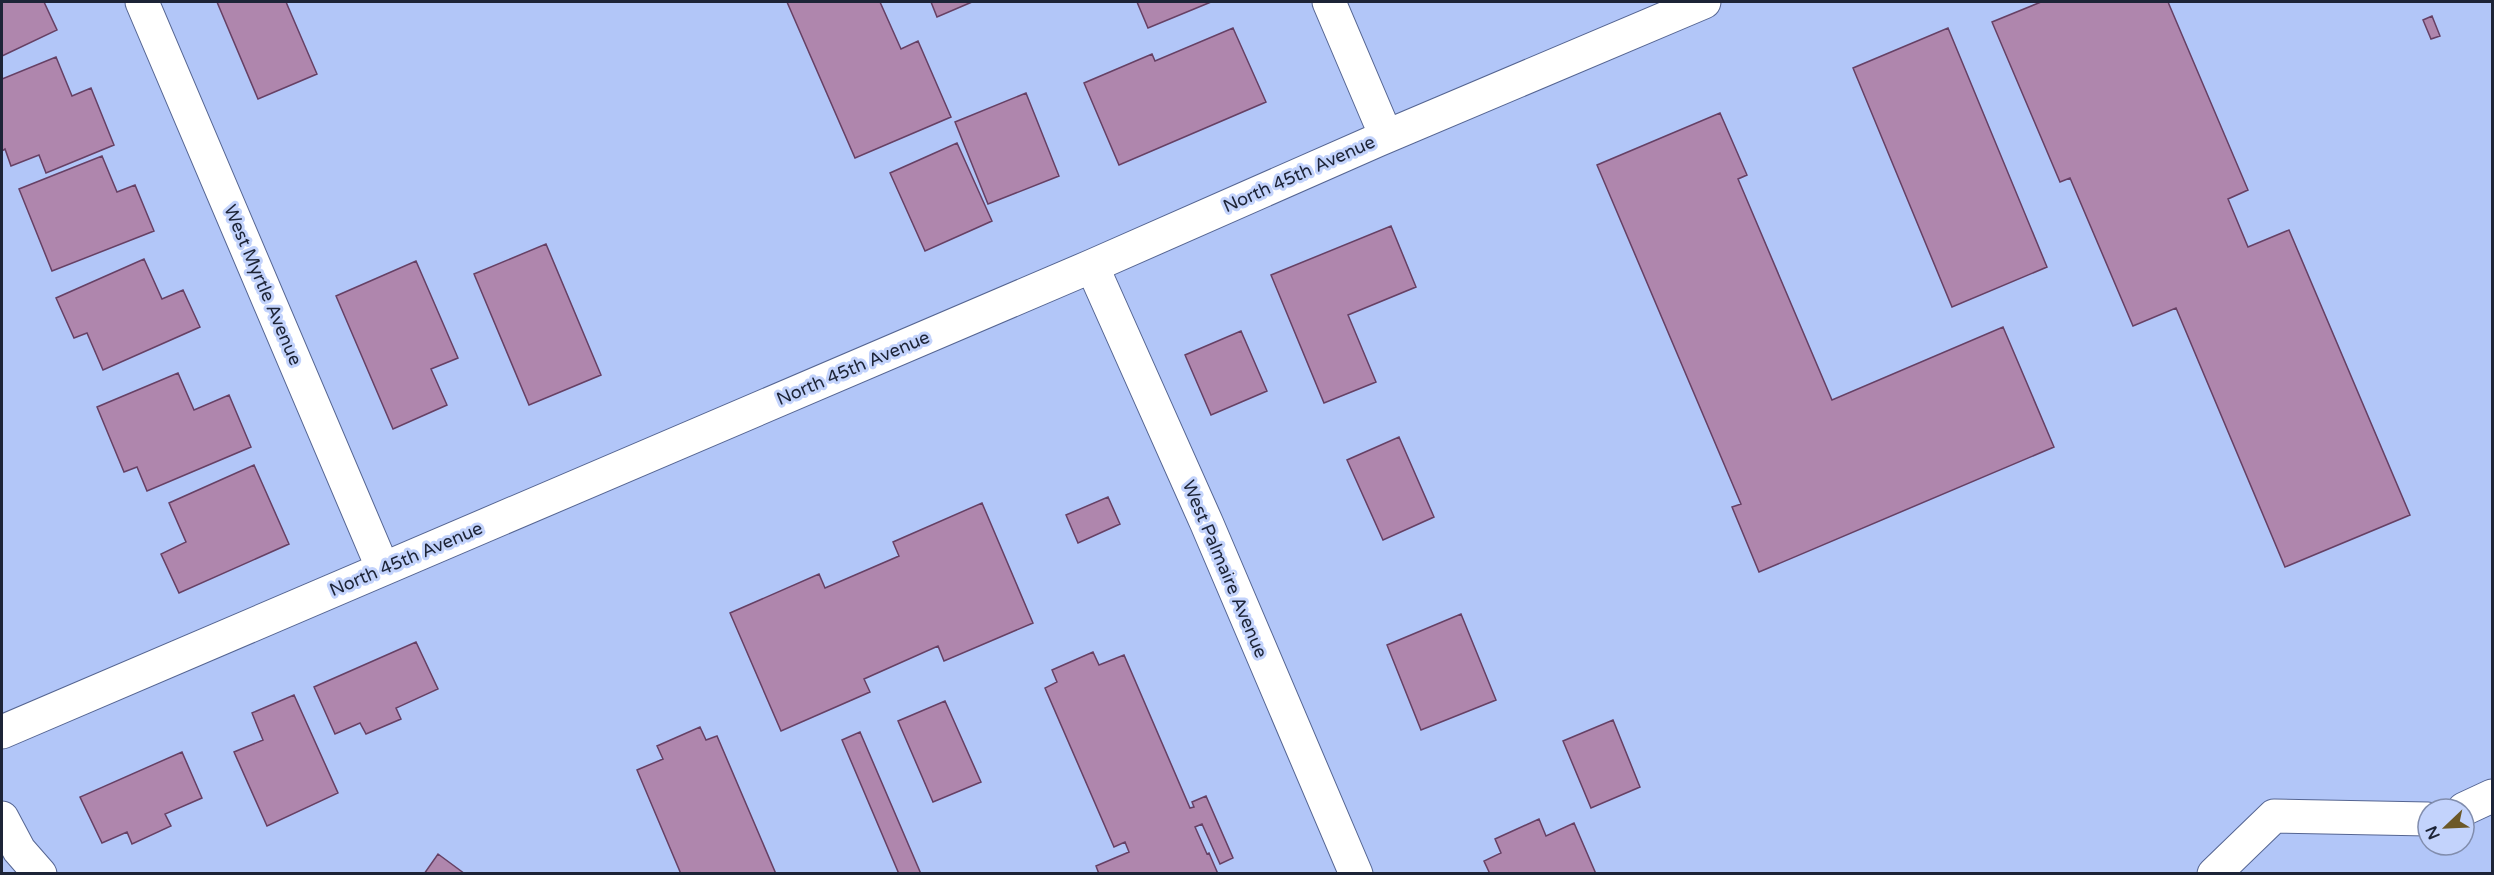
<svg xmlns="http://www.w3.org/2000/svg" width="2494" height="875" font-family="'Varela Round',sans-serif">
  <rect width="100%" height="100%" fill="#b2c6f8"/>
  <path fill="#af86ad" stroke="#664064" stroke-width="1.5" d="M2,2H44L57,30L2,56Z
    M217,2H286L317,74L258,99Z
    M787,2H880L901,49L918,41L951,117L855,158Z
    M931,2H972L937,17Z
    M1137,2H1211L1148,28Z
    M2041,2H2168L2248,190L2228,199L2248,247L2289,230L2410,515L2285,567L2176,308L2133,326L2070,178L2060,182L1992,22Z
    M2432,16L2440,36L2431,39L2423,20Z
    M1233,28L1266,102L1119,165L1084,83L1152,54L1155,61Z
    M1948,28L2047,267L1952,307L1853,68Z
    M56,57L72,96L91,88L114,145L46,173L39,155L11,166L5,149L2,151V79Z
    M1026,93L1059,176L988,204L955,122Z
    M1720,113L1747,175L1738,179L1832,400L2003,327L2054,447L1759,572L1732,507L1741,504L1597,165Z
    M957,143L992,221L925,251L890,173Z
    M102,156L117,192L135,185L154,231L52,271L19,189Z
    M1391,226L1416,287L1348,315L1376,382L1324,403L1271,275Z
    M546,244L601,375L529,405L474,274Z
    M144,259L162,299L183,290L200,327L103,370L87,333L74,338L56,298Z
    M416,261L458,358L431,369L447,405L393,429L336,296Z
    M1241,331L1267,391L1211,415L1185,355Z
    M178,373L194,410L229,395L251,447L147,491L137,467L124,472L97,407Z
    M1399,437L1434,517L1383,540L1347,460Z
    M254,465L289,544L179,593L161,554L186,542L169,503Z
    M1108,497L1120,524L1078,543L1066,515Z
    M982,503L1033,623L944,661L938,646L864,679L870,692L781,731L730,613L819,574L825,588L899,556L893,542Z
    M1461,614L1496,700L1421,730L1387,645Z
    M416,642L438,689L396,708L401,719L366,734L360,723L335,734L314,687Z
    M1093,652L1099,665L1124,655L1190,808L1194,807L1192,802L1206,796L1233,858L1220,864L1202,824L1195,827L1207,854L1209,853L1218,874H1099L1096,866L1129,852L1125,842L1114,847L1045,688L1057,682L1052,670Z
    M294,695L338,793L267,826L234,752L263,740L252,713Z
    M945,701L981,782L933,802L898,721Z
    M1613,720L1640,787L1591,808L1563,741Z
    M700,727L706,740L717,736L776,874H681L637,770L663,759L657,746Z
    M860,732L921,874H899L842,740Z
    M182,752L202,798L165,814L171,826L132,844L127,832L102,843L80,797Z
    M1539,819L1546,836L1574,823L1596,874H1490L1484,861L1501,853L1495,839Z
    M438,854L465,874H424Z"/>
  <g fill="none" stroke-linecap="round" stroke-linejoin="round">
    <g stroke="#556592" stroke-width="35">
      <path id="minor" d="M142,2L383,569
        M1329,2L1386,136
        M1092,266L1207,524L1356,874
        M2,732L1092,266L1378,140L1704,2
        M2464,809L2492,796
        M2,818L19,850L40,874
        M2214,874L2274,816L2428,819"/>
    </g>
    <use href="#minor" stroke="#fff" stroke-width="33"/>
  </g>
  <g text-anchor="middle" dominant-baseline="central" stroke-width="6" stroke-linejoin="round" paint-order="stroke">
    <g font-size="18" fill="#1d2437" stroke="#c3d3fc">
      <text transform="translate(1299 174) rotate(-24)">North 45th Avenue</text>
      <text transform="translate(263 285) rotate(67)">West Myrtle Avenue</text>
      <text transform="translate(853 368) rotate(-23)">North 45th Avenue</text>
      <text transform="translate(406 559) rotate(-23)">North 45th Avenue</text>
      <text transform="translate(1225 569) rotate(67)">West Palmaire Avenue</text>
    </g>
  </g>
  <rect width="2494" height="875" fill="none" stroke="#1d2437" stroke-width="6"/>
  <g transform="translate(2446 827) rotate(247)"><circle r="28" fill="#c3d3fc" stroke="#818dad" stroke-width="1.5"/>
  <path d="M0-4.5L10 22L0 15L-10 22Z" fill="#6c5827"/>
  <text y="-9" font-size="16" font-weight="bold" text-anchor="middle" fill="#1d2437">N</text>
  </g>
</svg>
